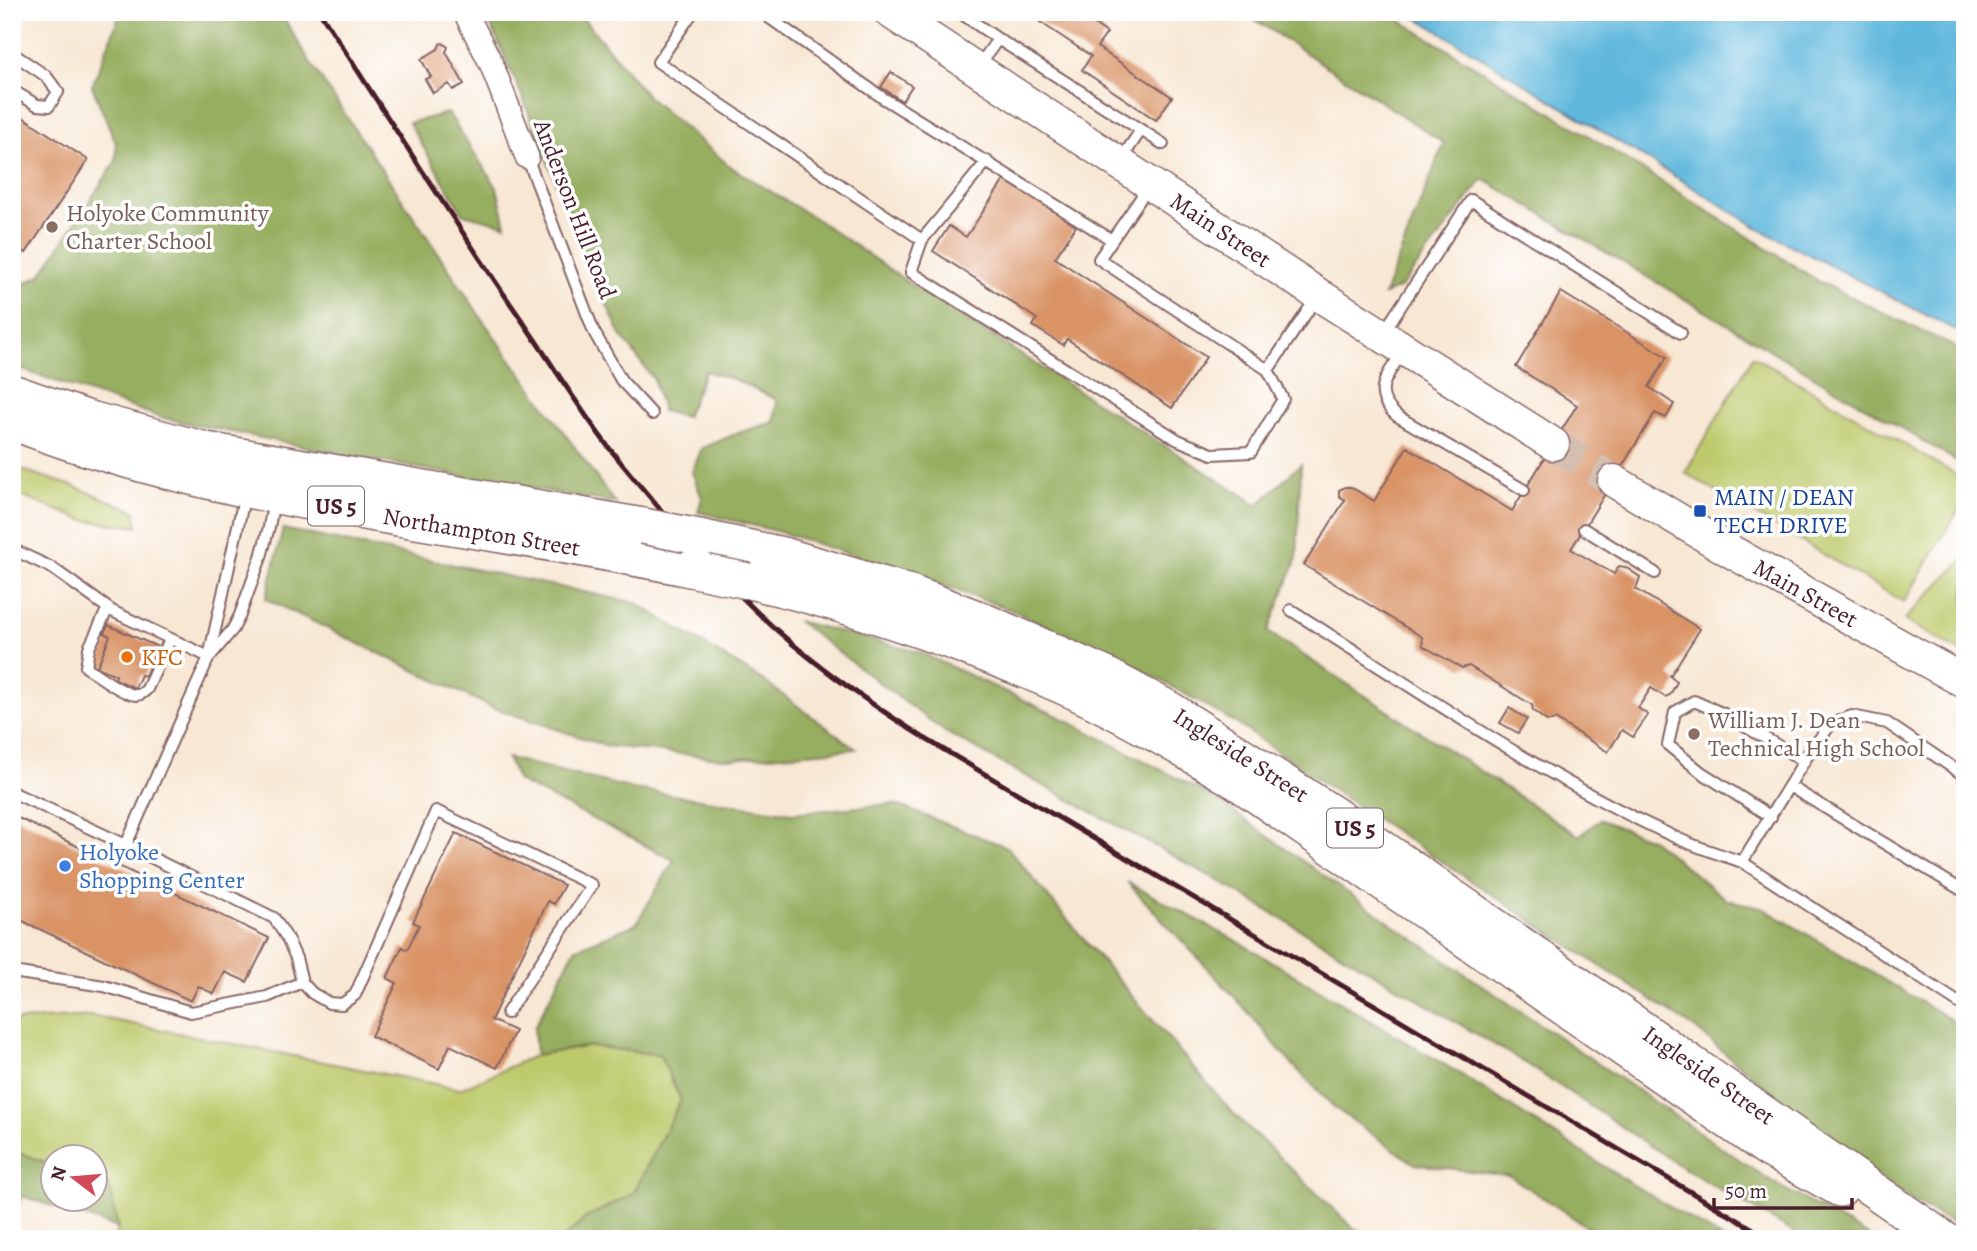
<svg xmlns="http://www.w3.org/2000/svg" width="1977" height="1251" font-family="Alegreya,serif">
  <rect width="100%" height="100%" fill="#fff"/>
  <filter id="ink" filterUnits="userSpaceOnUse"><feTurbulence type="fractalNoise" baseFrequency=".0143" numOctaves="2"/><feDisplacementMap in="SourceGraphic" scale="14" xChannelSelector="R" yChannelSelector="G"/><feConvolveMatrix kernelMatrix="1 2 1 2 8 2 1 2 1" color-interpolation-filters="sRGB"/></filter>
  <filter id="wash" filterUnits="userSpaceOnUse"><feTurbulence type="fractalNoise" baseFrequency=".00686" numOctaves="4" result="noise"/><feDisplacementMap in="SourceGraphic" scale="28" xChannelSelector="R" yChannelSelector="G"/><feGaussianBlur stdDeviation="1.57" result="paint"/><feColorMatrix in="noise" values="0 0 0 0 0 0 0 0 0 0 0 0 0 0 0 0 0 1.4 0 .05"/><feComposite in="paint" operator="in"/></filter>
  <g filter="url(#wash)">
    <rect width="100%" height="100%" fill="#f7e7d3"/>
    <path fill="#bdca6c" stroke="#84744c" stroke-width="2" d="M1753,356L1965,480V499L1904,602L1685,473Z
      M12,467L73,486L135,511L138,527L83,520L23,497L12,495Z
      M1965,558V654L1904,620Z
      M92,1016L460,1089L536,1055L590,1046L660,1055L681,1100L633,1194L587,1217L563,1239H160L115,1235L118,1228L109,1186L95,1181L94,1156H52V1165L12,1150V1021Z"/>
    <path fill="#96ae60" stroke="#706646" stroke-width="2" d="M121,12H280L310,62L484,322L615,503L356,457L163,418L12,366V290L41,275L116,161V143L92,86Z
      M485,12H578L649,98L731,167L819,221L918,289L1258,505L1301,464L1297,558L1268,632L1579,836L1600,820L1651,839L1727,900L1761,907L1965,1028V1229L1912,1201L1825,1137L1696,1029L1333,790L1236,723L1121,658L1009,609L922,578L784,533L698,512L702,498L692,472L702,448L738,433L774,422L777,400L733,379L705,371L686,417L662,411L654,380L621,335L587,262L522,96Z
      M1243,12H1386L1581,131L1820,282L1965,352V466L1483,179L1401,287L1384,295L1444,143Z
      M448,113L497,188L506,225L463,214L409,123Z
      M283,529L636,603L761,679L856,749L730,759L607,746L491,707L266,599Z
      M797,621L919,652L1058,716L1208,794L1402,931L1774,1183L1874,1239H1805L1685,1169L1525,1063L1210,876L945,732Z
      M507,758L633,789L791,813L894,804L1007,847L1101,960L1230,1110L1353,1228L1379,1239H783L759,1230L713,1231L705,1239H563L587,1217L633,1194L681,1100L660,1055L590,1046L536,1055L534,1028L575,949L636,924L674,860L518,781Z
      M1127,882L1242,944L1457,1072L1630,1183L1723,1239H1602L1577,1220L1510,1176L1415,1164L1335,1108L1290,1062L1242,1005Z
      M12,1150L52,1165V1198H94L95,1181L109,1186L118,1228L22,1196L12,1227Z"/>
    <path fill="#5eb7dc" stroke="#546b84" stroke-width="2" d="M1408,12H1965V335L1765,232Z"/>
    <g id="blocks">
      <path fill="#d99365" d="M1025,12H1077L1107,33L1097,47L1172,97L1156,120L1082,70L1091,56Z
        M443,43L448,47L446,52L464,84L453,90L449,84L433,93L425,79L431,77L421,59L438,49L440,44Z
        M891,72L912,86L902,101L881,87Z
        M12,110L88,160L26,253L12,243Z
        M1005,179L1076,226L1055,258L1206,357L1172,408L1067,339L1063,345L1033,326L1037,319L933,251L949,226L966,237Z
        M1561,292L1667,357L1649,387L1674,404L1666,418L1655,413L1571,549L1614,574L1619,566L1625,567L1640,577L1636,589L1700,629L1670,676L1677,682L1670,695L1665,697L1651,688L1638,708L1648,715L1633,737L1622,730L1608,752L1555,719L1552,721H1547L1533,711L1532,705L1469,666L1462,668L1423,646L1422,637L1304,565L1345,500L1339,496V490L1345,487H1351L1374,501L1407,447L1512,511L1577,405L1516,367Z
        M108,625L158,647L145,676L141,675L135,688L115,679L116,675L97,667L110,636L104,633Z
        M1509,708L1527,719L1518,733L1500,723Z
        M12,815L269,938L247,982L225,972L214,994L198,986L191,1001L12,916Z
        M456,833L564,885L554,904L548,901L491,1020L515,1031L497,1068L450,1045L439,1069L371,1036L397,983L387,978L402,947L407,950L419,925L413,922Z"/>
    </g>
  </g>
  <g filter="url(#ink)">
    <use href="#blocks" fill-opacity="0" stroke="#876566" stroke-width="2"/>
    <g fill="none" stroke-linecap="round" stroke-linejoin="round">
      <path stroke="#d4bfb1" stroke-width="32" stroke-dasharray="32 16" stroke-linecap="butt" d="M1553,444L1614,481"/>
      <g stroke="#876566" stroke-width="14">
        <path id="service" d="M693,12L658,62L922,240L987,161
          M761,12L883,98L1112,240
          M959,12L998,39L978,67
          M998,39L1163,144
          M12,53L46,76L58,92L49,106L37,105L12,90
          M527,157L594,332L621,380L652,414
          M1120,161L1141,130
          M1149,186L1099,259L1268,370L1317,297
          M922,240L911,272L1178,440L1212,454L1251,452L1283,399L1268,370
          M1383,333L1471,200L1681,333
          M1404,350C1388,375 1369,392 1397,416L1524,490
          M1584,529L1655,573
          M12,549L52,568L112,611L209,657
          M108,608L89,648L86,667C96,674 125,696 137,695C141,695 144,692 147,689L170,639
          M1291,610C1417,690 1541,776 1677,838C1698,848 1720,854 1742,862L1811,750L1831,724L1852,716L1887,723L1965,776
          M211,655L233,629L240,615L261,557L269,527L274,500
          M1789,786L1965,892
          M12,792L126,845L274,918L287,938L296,958L302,982L312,993L329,1003L342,1004L355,995L436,811L592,885L507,1013
          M1771,817L1701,772L1668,745L1675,712L1694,701L1724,714L1804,761
          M126,845L209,657L245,494
          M1742,862L1965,1007
          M12,972L104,986L191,1012L267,997L302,982"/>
      </g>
      <g stroke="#876566" stroke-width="26">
        <path id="minor" d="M465,12L491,63L527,157"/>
      </g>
      <g stroke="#876566" stroke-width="35">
        <g id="secondary">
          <path id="s1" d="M890,12L1319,295L1553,444"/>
          <path id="s2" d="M1614,481L1732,552L1965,682"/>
        </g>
      </g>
      <g stroke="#876566" stroke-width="38">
        <g id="primary">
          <path d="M12,392L86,418L206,450L643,526"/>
          <path id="s3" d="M12,422C229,506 464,522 690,569"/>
          <path id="s4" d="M704,538L783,555L911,593L977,618L1030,641L1104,674L1169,709L1335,815L1944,1239"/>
          <path d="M748,581C828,598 906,624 982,653C1022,669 1062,684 1100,704C1147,728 1193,755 1239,783L1770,1150L1840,1189"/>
        </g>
      </g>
      <use href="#service" stroke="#fff" stroke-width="10"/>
      <use href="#minor" stroke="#fff" stroke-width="23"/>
      <use href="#secondary" stroke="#fff" stroke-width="32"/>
      <use href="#primary" stroke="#fff" stroke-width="35"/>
      <path stroke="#4a1f2b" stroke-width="5" d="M320,12C387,116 453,221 523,322C552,364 579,408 610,449C655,505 703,560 755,610C805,659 865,700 924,738L1770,1239"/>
      <g stroke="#876566" stroke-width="38" stroke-linecap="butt">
        <path id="primary-bridge" d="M643,526L704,538
          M690,569L748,581"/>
      </g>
      <use href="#primary-bridge" stroke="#fff" stroke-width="35"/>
    </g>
  </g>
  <g fill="#8d6e63" stroke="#fff" stroke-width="2.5">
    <circle cx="52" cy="227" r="7"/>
    <circle cx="1694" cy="734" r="7"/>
  </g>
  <rect fill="#1a4fb4" stroke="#fff" stroke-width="2.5" x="1693" y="504" width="14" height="14" rx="3.5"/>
  <circle fill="#e8710a" stroke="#fff" stroke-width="2.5" cx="127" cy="657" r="7"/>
  <circle fill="#3f7fe0" stroke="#fff" stroke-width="2.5" cx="65" cy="866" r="7"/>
  <g text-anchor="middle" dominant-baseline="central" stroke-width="7" stroke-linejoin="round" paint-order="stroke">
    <g fill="#fff" stroke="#80626b" stroke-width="2">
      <rect x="308" y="486.5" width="56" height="39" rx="5"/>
      <rect x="1327" y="808.5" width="56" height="39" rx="5"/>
    </g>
    <g font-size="23" font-weight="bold" fill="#4a1f2b">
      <text x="336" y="506">US 5</text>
      <text x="1355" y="828">US 5</text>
    </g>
    <g font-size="24" fill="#4a1f2b" stroke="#fff">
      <text transform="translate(575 209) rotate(69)">Anderson Hill Road</text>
      <text stroke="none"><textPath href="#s1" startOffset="396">Main Street</textPath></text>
      <text stroke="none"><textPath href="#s3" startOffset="483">Northampton Street</textPath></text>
      <text stroke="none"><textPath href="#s2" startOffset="222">Main Street</textPath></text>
      <text stroke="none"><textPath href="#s4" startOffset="583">Ingleside Street</textPath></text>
      <text stroke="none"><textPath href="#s4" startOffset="1150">Ingleside Street</textPath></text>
    </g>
    <g font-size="24" fill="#785e54" stroke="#fff" text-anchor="start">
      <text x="66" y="213">Holyoke Community<tspan x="66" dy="28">Charter School</tspan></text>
      <text x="1708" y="720">William J. Dean<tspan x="1708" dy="28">Technical High School</tspan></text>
    </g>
    <g font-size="24" fill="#164399" stroke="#fff" text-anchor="start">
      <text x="1714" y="497">MAIN / DEAN<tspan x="1714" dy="28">TECH DRIVE</tspan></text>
    </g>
    <g font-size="24" fill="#c56008" stroke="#fff" text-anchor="start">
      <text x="141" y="657">KFC</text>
    </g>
    <g font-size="24" fill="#366cbe" stroke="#fff" text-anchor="start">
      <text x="79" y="852">Holyoke<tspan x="79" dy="28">Shopping Center</tspan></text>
    </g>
  </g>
  <rect width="1977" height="1251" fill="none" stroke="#fff" stroke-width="42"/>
  <g transform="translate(74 1178) rotate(286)"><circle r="33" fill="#ffffff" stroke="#b7a5aa" stroke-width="2"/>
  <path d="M0-5L12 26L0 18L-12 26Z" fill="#d1495b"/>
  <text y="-10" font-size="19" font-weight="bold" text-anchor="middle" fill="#4a1f2b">N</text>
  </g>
  <path d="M1714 1198v10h138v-10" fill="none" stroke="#4a1f2b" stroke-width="3.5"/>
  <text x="1725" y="1198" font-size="21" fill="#4a1f2b" stroke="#ffffff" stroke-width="5" paint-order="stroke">50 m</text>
</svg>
